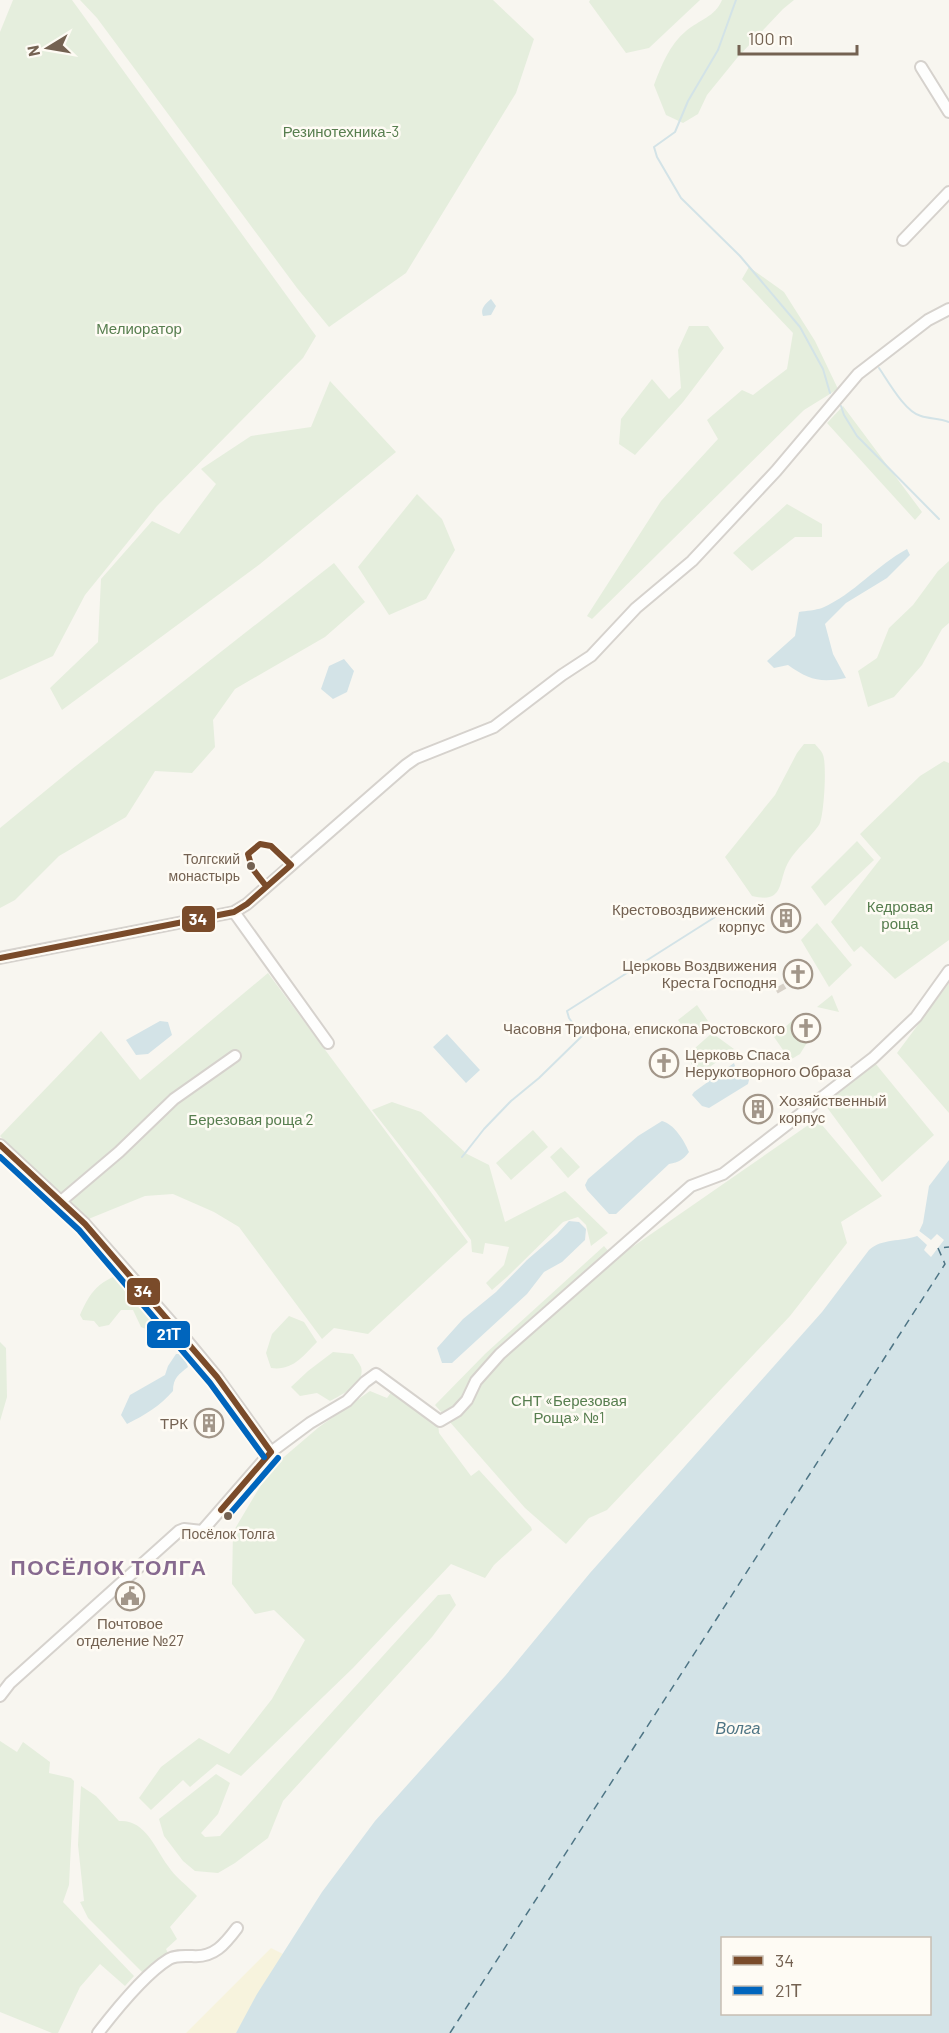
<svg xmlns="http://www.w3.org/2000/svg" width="949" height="2033" font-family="Barlow,sans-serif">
  <rect width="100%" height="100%" fill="#f8f6f0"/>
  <path fill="#e5eedd" d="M13,0H72L316,336L303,358L157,506L85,595L53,656L0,680V32Z
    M80,0H493L534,39L516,93L406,273L329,327L297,288L97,18Z
    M590,0H700L649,48L626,53L589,2Z
    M722,0H794L783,9L737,58L707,95L698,114L683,123L666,115L654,85C661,66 670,44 686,31C699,20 715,17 722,0Z
    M749,267L784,292L815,341L838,389L804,410L592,619L587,616L661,501L718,439L707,420L742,390L753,395L787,369L793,333L742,279Z
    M689,326H708L724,348L683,402L635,455L619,444L621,419L652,379L669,399L681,388L678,350Z
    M330,381L396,452L260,564L62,710L50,688L98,642L101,579L152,521L179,534L216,484L201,469L251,436L311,427Z
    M843,406L922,512L915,520L827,423Z
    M417,494L442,519L455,550L426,599L389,615L358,567Z
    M787,504L822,524V537H795L752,571L733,553Z
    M949,561V623L942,629L922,665L894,697L868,707L858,671L877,658L889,628L913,605L938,571Z
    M334,563L365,602L325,637L235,689L213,720L215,747L192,773L155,771L126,817L59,856L15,900L0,908V828L72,769Z
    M804,744H815C818,748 822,751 823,755C827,764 824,818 819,825C810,838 797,848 789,861C777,881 786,904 752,896L725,857L775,795L797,753Z
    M944,761L949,763V940L895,979L861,946L854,952L831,922L881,858L860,834L920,776Z
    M857,841L874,860L825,906L811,887Z
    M817,923L852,965L829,987L801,940Z
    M268,973L468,1242L368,1334L334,1328L322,1339L239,1227L214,1212L173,1194L145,1196L86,1220L0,1136L101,1031L140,1080Z
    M949,983V1113L897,1053Z
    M832,995L839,1012L817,1007Z
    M697,1005L708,1021L690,1036L678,1020Z
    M793,1020L808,1041L800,1054L790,1060L774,1037Z
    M712,1033L734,1049L699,1075L686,1056Z
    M875,1063L934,1135L882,1182L823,1102Z
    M392,1102L421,1112L467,1154L489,1165L505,1222L565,1191L608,1233L591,1246L586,1225L578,1217L563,1222L507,1277L492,1290L486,1283L504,1265L509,1247L485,1243L483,1254L472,1252L471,1240L436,1192L372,1110Z
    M817,1119L882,1196L841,1222L847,1243L790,1316L607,1510L589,1518L566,1544L525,1508L435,1405L485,1354L604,1246L615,1259Z
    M533,1130L548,1147L511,1180L496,1163Z
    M561,1147L580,1167L568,1178L550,1157Z
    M115,1276C135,1289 147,1305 159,1326L151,1331L141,1327L133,1310H121L109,1325L99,1327L94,1321L83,1320L80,1315C89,1295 95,1285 115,1276Z
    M289,1316L304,1322L317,1342C303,1356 293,1371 271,1368L266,1353L272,1334Z
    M0,1342L6,1348L7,1397L0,1421Z
    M333,1352L353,1354C355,1358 359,1362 361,1367C366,1383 341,1395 330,1401L317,1393L300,1396L291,1387L308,1371Z
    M370,1391L387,1398L392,1391L438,1423L439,1433L471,1476L479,1470L531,1527L532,1530L494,1565L485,1578L451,1564L353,1668L241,1776L217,1764L190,1787L183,1780L151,1810L139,1798L161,1767L199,1738L229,1754L272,1699L305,1640L274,1610L255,1614L232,1584L233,1532L271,1468L319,1427Z
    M450,1594L456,1605L432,1637L283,1801L268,1838L235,1863L218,1873L195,1871L183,1861L164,1836L159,1819L216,1774L230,1783L218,1814L201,1833L205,1837L220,1836L438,1595Z
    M0,1741L17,1752L23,1742L50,1762L49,1773L71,1778L74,1781L69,1885L63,1902L134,1976L125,1986L100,1964L80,1987L58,2033H52L0,2012Z
    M81,1786L96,1796L119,1821C145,1819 155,1848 168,1866C175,1877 188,1886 197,1896L170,1927L177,1939L166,1949L168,1953L145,1975L88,1918L80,1902L84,1901L78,1845Z"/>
  <path fill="#f7f3dd" d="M271,1948L283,1954L236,2033H186Z"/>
  <path fill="#d3e3e7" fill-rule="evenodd" d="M491,299L496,306L491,315L483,316C480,309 485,304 491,299Z
    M907,549L910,555L887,578L846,603L825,624L833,654L846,678C820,683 809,680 788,665L774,668L767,661L795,636L799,612C806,611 816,610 822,608C854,594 877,565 907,549Z
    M344,659L354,671L347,692L333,699L321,689L329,666Z
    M160,1021L168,1022L172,1035L148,1054L136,1055L126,1040Z
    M447,1034L480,1070L466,1083L433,1047Z
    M734,1063L736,1069L740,1070L749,1080L748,1084L709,1108L702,1106L692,1095L694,1092Z
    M662,1121C674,1124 684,1140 689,1152C683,1160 679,1162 669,1164L616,1214H609L587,1190L585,1185L588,1179L638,1136Z
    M949,1160V2033H236L257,1994L322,1892L375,1821L505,1676L590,1573L822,1312L869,1250C882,1238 901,1242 917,1236L923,1223L929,1186ZM722,1938H930V2014H722Z
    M569,1221L579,1222L586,1229L585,1240L562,1262L544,1272L527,1294L452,1363H442L437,1348L463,1319L496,1292L527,1260L557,1234Z
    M176,1354H183L188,1367C179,1374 173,1378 173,1391C160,1406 145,1415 127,1424L121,1415L130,1395L165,1375L168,1366Z"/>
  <path fill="#f8f6f0" d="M918,1230L931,1240L937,1234L944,1240L931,1257L924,1250L927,1245L915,1234Z"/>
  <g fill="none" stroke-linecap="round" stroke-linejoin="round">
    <path stroke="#d3e3e7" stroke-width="2" d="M736,0L718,50L688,101L675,132L654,147L657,157L681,198L740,256L800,327L823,369L830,393
      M879,368C888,381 905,412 921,416C930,419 939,418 949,422
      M841,406L844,415L857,436L939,519
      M462,1157L484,1129L511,1101L539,1078L582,1036L569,1018L567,1011L723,912"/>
    <path stroke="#4e7585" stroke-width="1.5" stroke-dasharray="8 6" stroke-linecap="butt" d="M450,2033L945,1264L938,1248L949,1247"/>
    <path stroke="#d7d1c8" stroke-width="10" stroke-dasharray="10 5" stroke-linecap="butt" d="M779,986L782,991"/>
    <g stroke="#d6d2cd" stroke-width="14">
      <path id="minor" d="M921,67L949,112
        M903,240L949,192
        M234,912L328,1043
        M0,958L234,912L247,904L406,765L416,758L494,727L562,675L591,656L636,608L692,561L776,471L858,374L928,320L949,309
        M0,1145L85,1224L179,1331L217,1377L271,1452
        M60,1202L119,1152L174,1099L235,1056
        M0,1696L10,1683L179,1531L184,1529L202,1531L271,1452L310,1423L347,1401L365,1382L376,1374L440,1421L457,1411L467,1400L476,1381L500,1354L691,1186L723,1174L873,1058L916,1017L949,971
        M98,2033C115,2011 146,1973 169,1959C176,1955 184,1956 192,1956C214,1958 225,1944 237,1928"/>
    </g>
    <use href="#minor" stroke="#fefefd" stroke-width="10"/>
    <g stroke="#fefbf4" stroke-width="10">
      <path id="bus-1" d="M0,958L234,912L247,904L291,865L271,846L260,844L248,854L252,868L266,886
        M0,1145L85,1224L217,1377L271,1452
        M221,1510L271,1452"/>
    </g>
    <g stroke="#fefbf4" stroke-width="10">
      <path id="bus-2" d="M0,1157L79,1230L210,1383L264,1457
        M228,1516L278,1458"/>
    </g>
    <use href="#bus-1" stroke="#7a4b2a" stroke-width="6"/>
    <use href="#bus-2" stroke="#0065bd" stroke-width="6"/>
  </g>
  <defs>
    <g id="building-ring" transform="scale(1.5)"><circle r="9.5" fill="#fefbf4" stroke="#a29689" stroke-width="1.5"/><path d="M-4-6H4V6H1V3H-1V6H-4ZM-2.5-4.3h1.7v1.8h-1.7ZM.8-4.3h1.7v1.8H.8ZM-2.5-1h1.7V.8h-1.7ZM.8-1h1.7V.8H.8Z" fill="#a29689"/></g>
    <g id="church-ring" transform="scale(1.5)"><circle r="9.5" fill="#fefbf4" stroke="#a29689" stroke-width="1.5"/><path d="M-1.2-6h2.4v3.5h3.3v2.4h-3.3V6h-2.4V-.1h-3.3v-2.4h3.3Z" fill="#a29689"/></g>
    <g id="civic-ring" transform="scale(1.5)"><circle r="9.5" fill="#fefbf4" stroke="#a29689" stroke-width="1.5"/><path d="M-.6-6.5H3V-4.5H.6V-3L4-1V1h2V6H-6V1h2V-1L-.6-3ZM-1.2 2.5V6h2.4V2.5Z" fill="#a29689"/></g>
  </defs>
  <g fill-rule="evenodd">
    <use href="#building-ring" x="786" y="918"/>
    <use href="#church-ring" x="798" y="974"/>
    <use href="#church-ring" x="806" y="1028"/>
    <use href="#church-ring" x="664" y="1063"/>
    <use href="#building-ring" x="758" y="1109"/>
    <use href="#building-ring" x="209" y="1423"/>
    <use href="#civic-ring" x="130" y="1596"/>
  </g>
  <g fill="#746252" stroke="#fefbf4" stroke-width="2">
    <circle cx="251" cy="866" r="5"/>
    <circle cx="228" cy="1516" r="5"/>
  </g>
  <g text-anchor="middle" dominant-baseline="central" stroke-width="5" stroke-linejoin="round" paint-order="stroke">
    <g font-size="14" fill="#746252" stroke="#fefbf4" text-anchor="end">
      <text x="240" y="858">Толгский<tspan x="240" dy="17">монастырь</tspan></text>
      <text x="228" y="1533" text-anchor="middle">Посёлок Толга</text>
    </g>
    <g font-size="15" fill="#577e4f" stroke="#fefbf4">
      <text x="341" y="131">Резинотехника-3</text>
      <text x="139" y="328">Мелиоратор</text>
      <text x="900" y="906">Кедровая<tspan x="900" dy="17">роща</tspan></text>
      <text x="251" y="1119">Березовая роща 2</text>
      <text x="569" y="1400">СНТ «Березовая<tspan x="569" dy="17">Роща» №1</tspan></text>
    </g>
    <g font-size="15" fill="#746252" stroke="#fefbf4" text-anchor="end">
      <text x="765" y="909">Крестовоздвиженский<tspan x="765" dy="17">корпус</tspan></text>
      <text x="777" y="965">Церковь Воздвижения<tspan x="777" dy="17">Креста Господня</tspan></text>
      <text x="785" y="1028">Часовня Трифона, епископа Ростовского</text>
      <text x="685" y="1054" text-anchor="start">Церковь Спаса<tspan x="685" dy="17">Нерукотворного Образа</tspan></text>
      <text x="779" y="1100" text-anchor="start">Хозяйственный<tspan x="779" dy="17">корпус</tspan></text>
      <text x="188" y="1423">ТРК</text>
      <text x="130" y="1623" text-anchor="middle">Почтовое<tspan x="130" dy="17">отделение №27</tspan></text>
    </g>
    <g font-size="16" font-style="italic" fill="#4e7585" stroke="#fefbf4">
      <text x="738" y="1727">Волга</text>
    </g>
    <g font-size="21" font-weight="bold" letter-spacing="1.5" fill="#876a8f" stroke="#fefbf4">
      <text x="109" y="1566">ПОСЁЛОК ТОЛГА</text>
    </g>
  </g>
  <g stroke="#fefbf4" stroke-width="2">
    <rect x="181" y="905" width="35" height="28" rx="6" fill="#7a4b2a"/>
    <rect x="126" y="1277" width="35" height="29" rx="6" fill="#7a4b2a"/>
    <rect x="146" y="1320" width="45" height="29" rx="6" fill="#0065bd"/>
  </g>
  <g font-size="16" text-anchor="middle" font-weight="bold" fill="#fff">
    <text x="198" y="925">34</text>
    <text x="143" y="1297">34</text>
    <text x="169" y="1340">21Т</text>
  </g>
  <rect x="721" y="1937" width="210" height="78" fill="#fefbf4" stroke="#c7beb3" stroke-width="1.5"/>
  <rect x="733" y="1956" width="30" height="9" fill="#7a4b2a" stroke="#c7beb3" stroke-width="1.5"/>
  <text x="775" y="1967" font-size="18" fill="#746252">34</text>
  <rect x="733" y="1986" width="30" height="9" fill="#0065bd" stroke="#c7beb3" stroke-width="1.5"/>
  <text x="775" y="1997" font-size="18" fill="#746252">21Т</text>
  <g transform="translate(48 48) rotate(259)" stroke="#fefbf4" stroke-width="4.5" paint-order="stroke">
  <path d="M0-4.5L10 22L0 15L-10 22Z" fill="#746252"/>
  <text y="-9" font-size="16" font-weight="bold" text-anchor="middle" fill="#746252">N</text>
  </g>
  <path d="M739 45v9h118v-9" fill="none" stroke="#746252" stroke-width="3"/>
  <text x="748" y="45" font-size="18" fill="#746252" stroke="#fefbf4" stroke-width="4.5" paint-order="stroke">100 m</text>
</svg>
